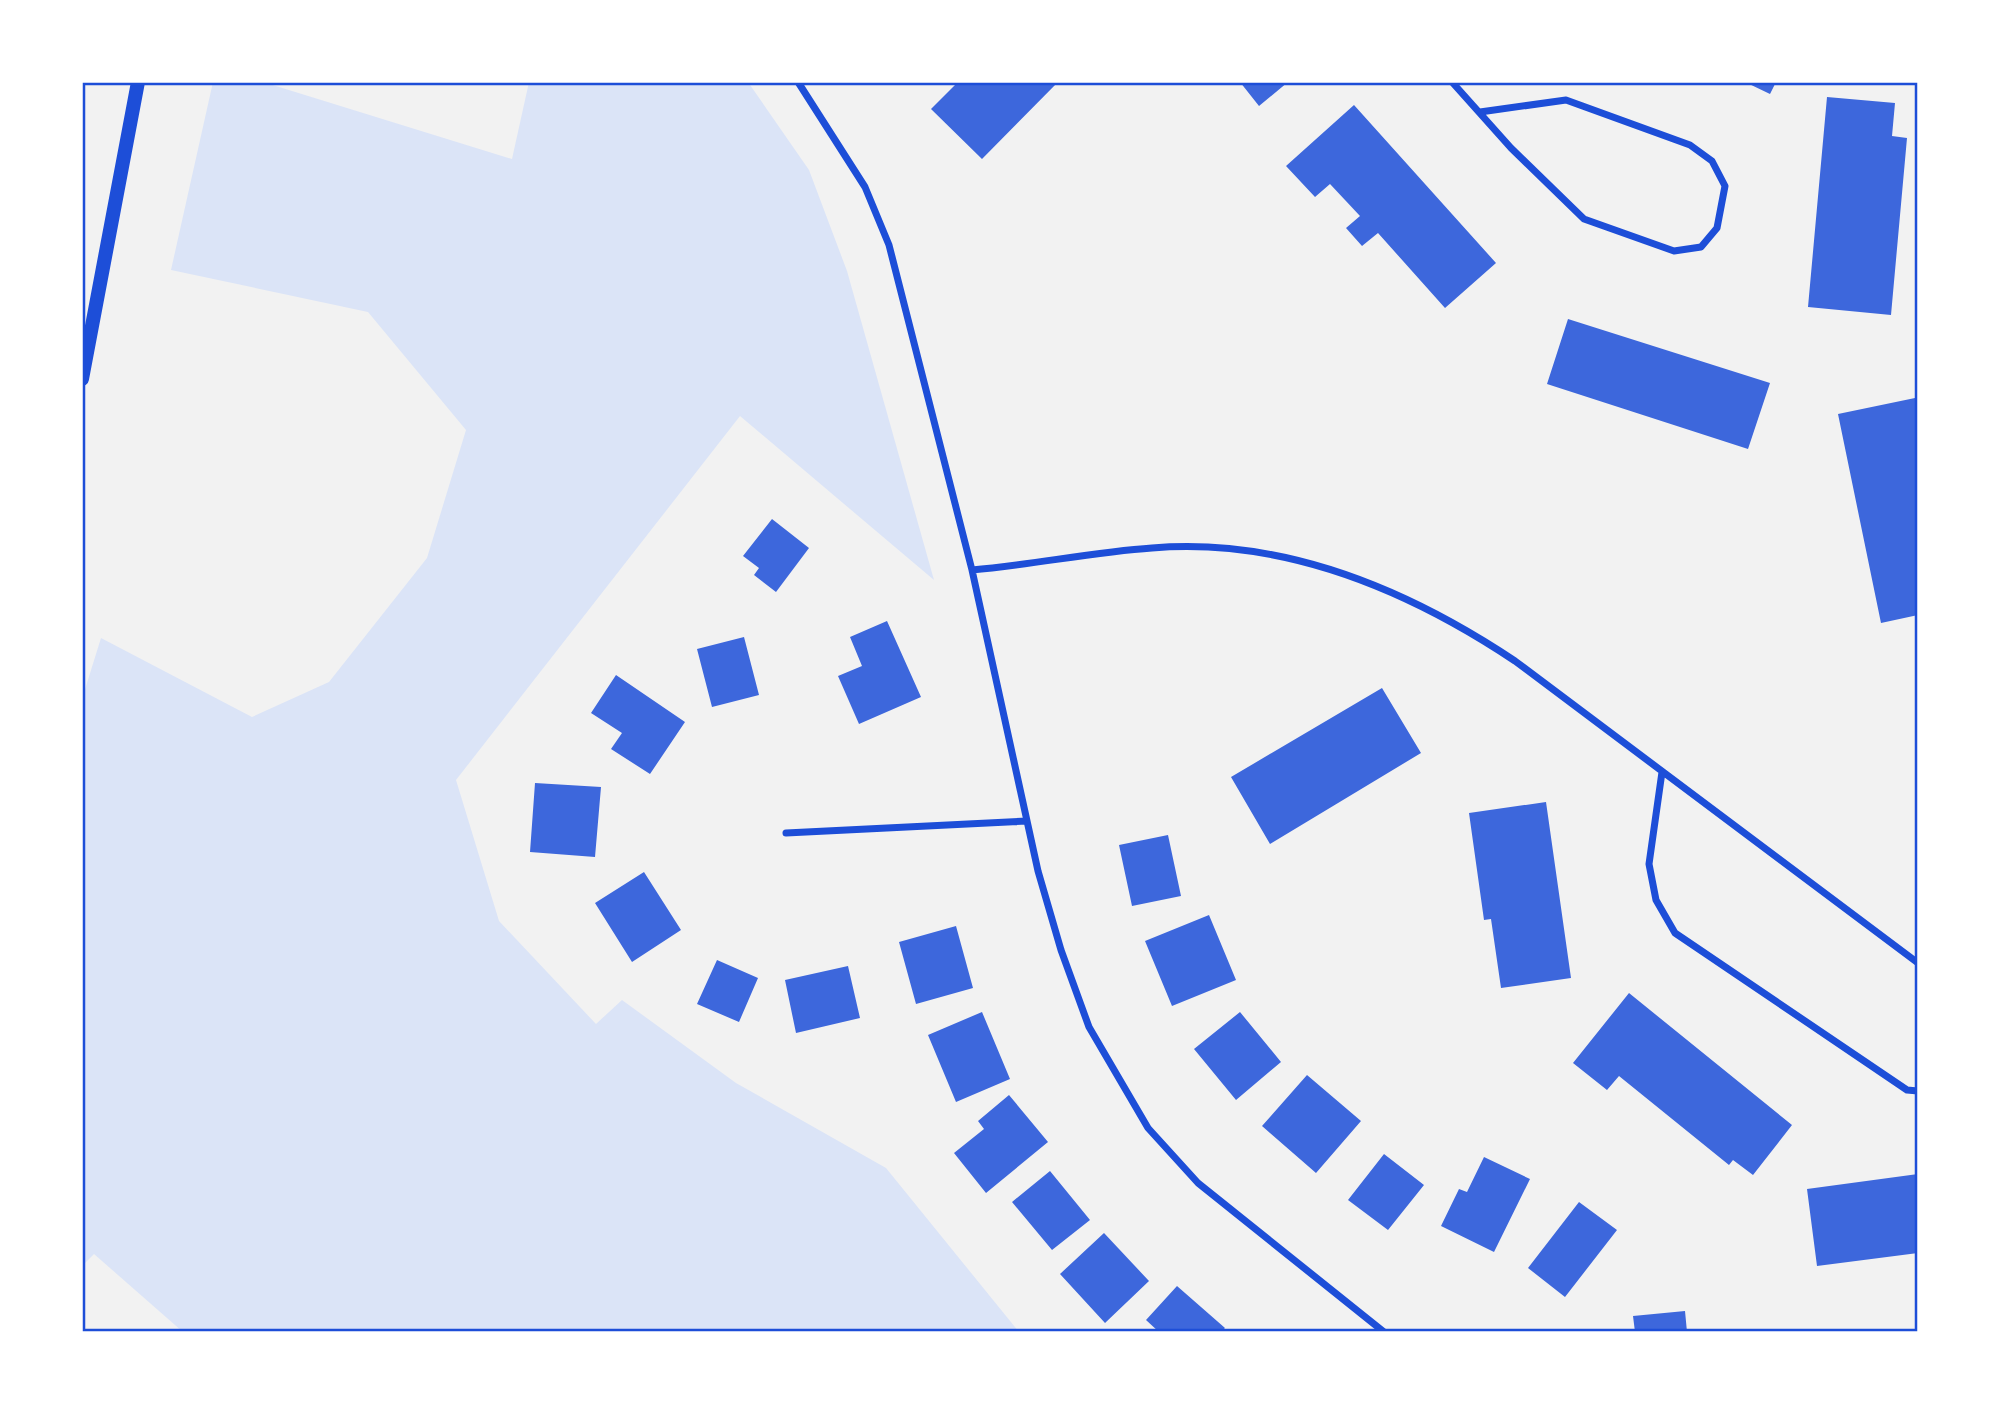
<svg xmlns="http://www.w3.org/2000/svg" width="2000" height="1414" font-family="'PT Serif',serif">
  <rect width="100%" height="100%" fill="#f2f2f2"/>
  <path fill="#dbe4f7" d="M213,82H263L512,159L529,82H748L809,170L847,271L934,580L740,416L456,780L499,921L596,1024L622,1000L736,1083L886,1168L1019,1332H183L94,1254L82,1266V699L101,638L252,717L329,682L427,558L466,430L368,312L171,270Z"/>
  <path fill="#3d67dc" d="M958,82H1058L982,159L931,109Z
    M1240,82H1288L1259,106Z
    M1745,82H1776L1770,94Z
    M1827,97L1895,103L1892,136L1907,138L1891,315L1808,307Z
    M1354,105L1496,263L1445,308L1378,233L1362,246L1346,228L1360,216L1330,184L1315,197L1286,166Z
    M1568,319L1770,383L1748,449L1547,384Z
    M1915,398L1918,413V615L1881,623L1838,414Z
    M772,519L809,548L776,592L754,575L759,568L743,556Z
    M887,621L921,697L859,724L838,676L862,666L850,637Z
    M744,637L759,695L712,707L697,649Z
    M616,675L685,722L650,774L611,749L622,733L591,713Z
    M1382,688L1421,753L1270,844L1231,777Z
    M535,783L601,787L595,857L530,852Z
    M1546,802L1571,978L1501,988L1491,919L1484,920L1469,813Z
    M1168,835L1181,896L1132,906L1119,845Z
    M644,872L681,930L632,962L595,903Z
    M1209,915L1236,980L1172,1006L1145,941Z
    M956,926L973,988L916,1004L899,942Z
    M717,960L758,978L739,1022L697,1004Z
    M848,966L860,1018L796,1033L785,980Z
    M1629,993L1792,1125L1753,1175L1733,1160L1729,1165L1619,1076L1607,1090L1573,1063Z
    M982,1012L1010,1079L956,1102L928,1035Z
    M1240,1012L1281,1062L1236,1100L1194,1049Z
    M1307,1075L1361,1121L1316,1173L1262,1126Z
    M1009,1095L1048,1142L986,1193L954,1153L984,1129L978,1121Z
    M1384,1154L1424,1185L1388,1230L1348,1200Z
    M1484,1157L1530,1179L1494,1252L1441,1226L1459,1189L1467,1192Z
    M1050,1171L1090,1220L1052,1250L1012,1202Z
    M1918,1174V1253L1817,1266L1807,1189Z
    M1579,1202L1617,1230L1565,1297L1528,1268Z
    M1104,1233L1149,1281L1105,1323L1060,1274Z
    M1177,1286L1225,1328L1221,1332H1159L1146,1320Z
    M1685,1311L1687,1332H1635L1633,1316Z"/>
  <g fill="none" stroke-linecap="round" stroke-linejoin="round">
    <path stroke="#1d4ed8" stroke-width="7" d="M798,82L865,187L889,245L972,570L1038,871L1061,950L1089,1027L1148,1128L1198,1183L1384,1332
      M1452,82L1511,148L1584,219L1674,251L1701,247L1717,228L1725,186L1712,161L1690,145L1566,100L1480,112
      M972,570C1032,565 1092,552 1152,548C1284,537 1407,589 1515,661L1918,963
      M1662,772L1649,864L1656,900L1675,933L1907,1090L1918,1091
      M786,833L1027,821"/>
    <path stroke="#1d4ed8" stroke-width="14" d="M82,379L138,82"/>
  </g>
  <rect width="2000" height="1414" fill="none" stroke="#ffffff" stroke-width="168"/>
  <rect x="84" y="84" width="1832" height="1246" fill="none" stroke="#1d4ed8" stroke-width="2.5"/>
</svg>
